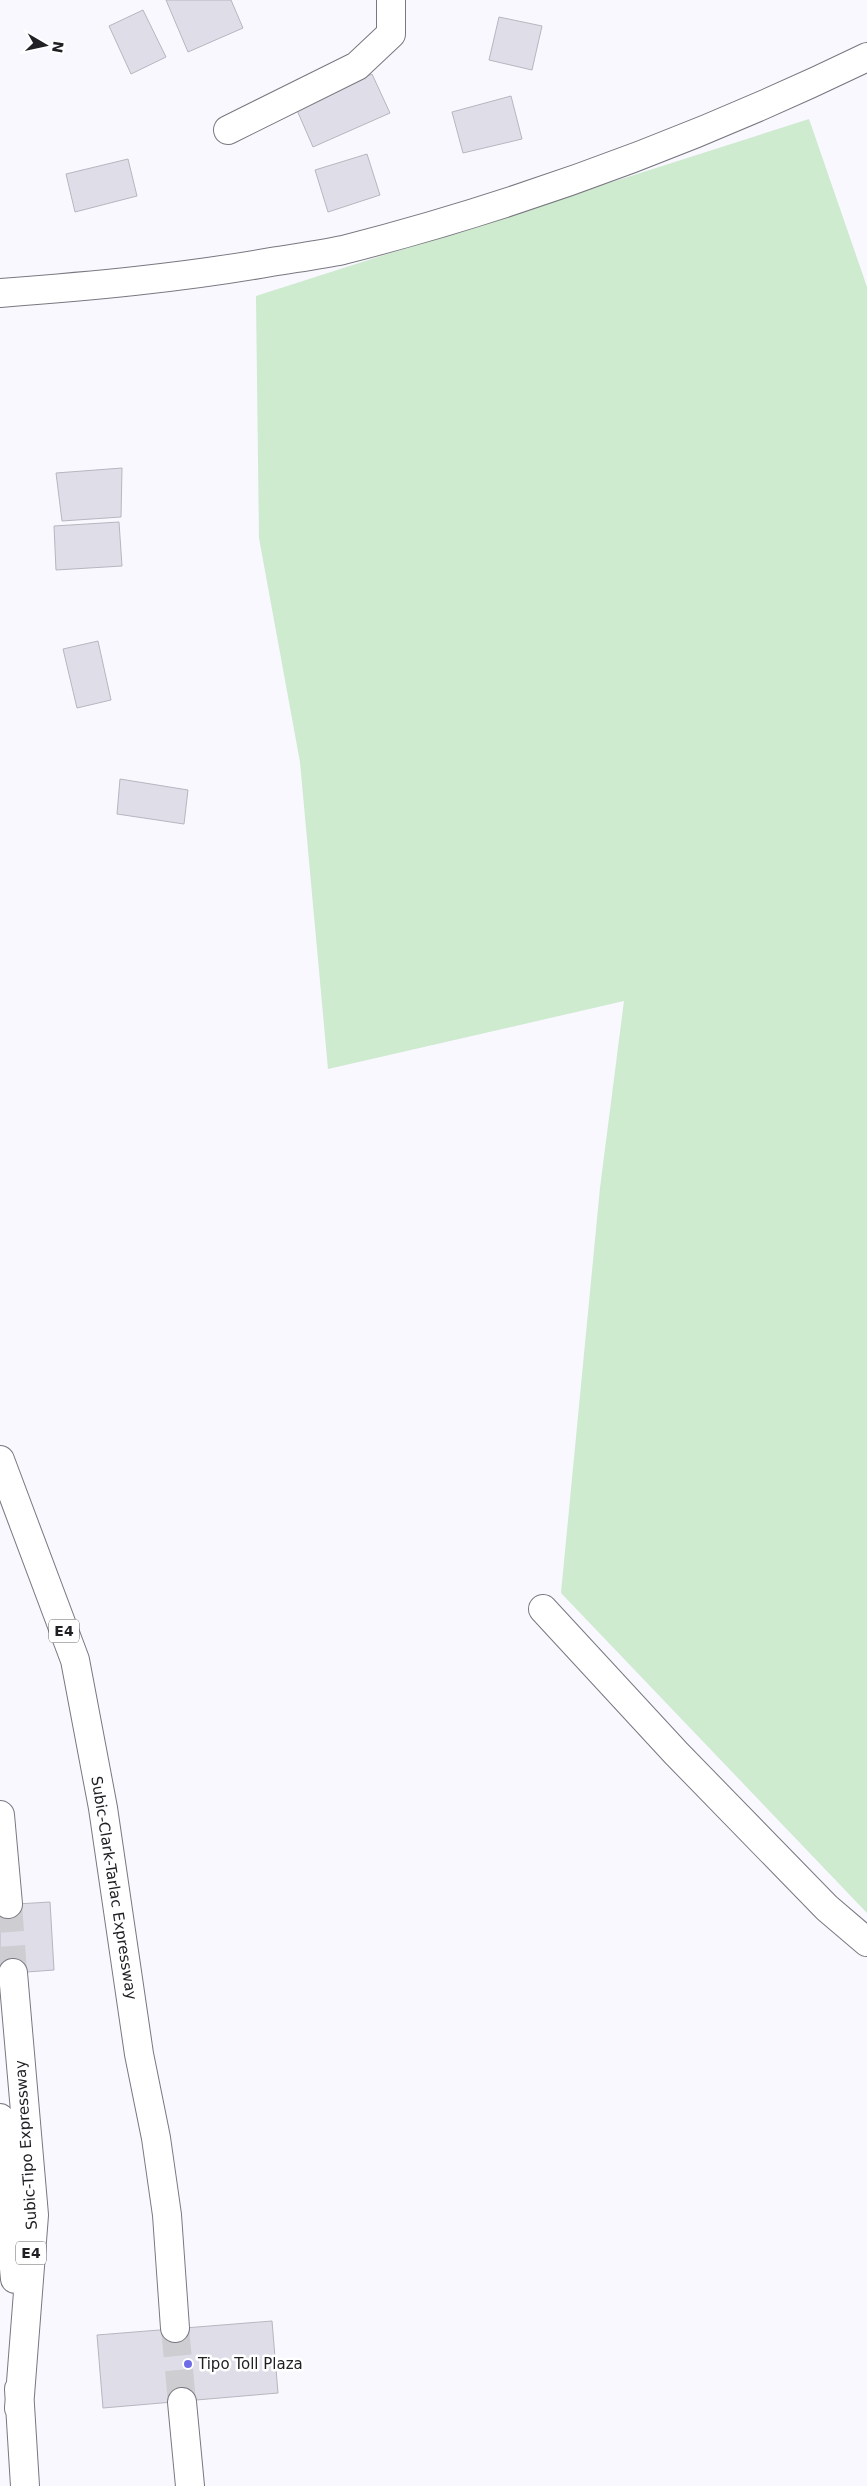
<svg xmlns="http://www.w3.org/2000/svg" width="867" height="2486" font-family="'DejaVu Sans',sans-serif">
<rect width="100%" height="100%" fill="#f8f8fe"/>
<path fill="#ceeacf" d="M809 119 867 287V1913L561 1593 600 1188 624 1001 328 1069 300 762 259 538 256 296Z"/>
<path fill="#dfdee8" stroke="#b7b6c0" d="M166 0H231L243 28 188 52Z
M143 10 166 57 131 74 109 26Z
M499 17 542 26 532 70 489 60Z
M372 74 390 113 313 147 296 108Z
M511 96 522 139 463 153 452 112Z
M367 154 380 195 328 212 315 170Z
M128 159 137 196 75 212 66 174Z
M122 468 121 517 62 521 56 473Z
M119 522 122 566 56 570 54 526Z
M98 641 111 700 77 708 63 649Z
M120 779 188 790 184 824 117 814Z
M50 1902 54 1970 0 1974V1905Z
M272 2321 278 2393 103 2408 97 2335Z"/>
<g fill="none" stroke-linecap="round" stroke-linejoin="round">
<path stroke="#cdcdd2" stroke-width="28" stroke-dasharray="28 14" stroke-linecap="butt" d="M8 1904 13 1973
M175 2328 182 2402"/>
<defs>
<path id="minor" d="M228 130 357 66 391 34V0
M0 293C91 286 181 278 271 262 295 258 319 255 343 250 523 204 700 138 867 57
M543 1609 676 1753 827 1908 867 1942"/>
<path id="highway" d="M0 1460 75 1660 103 1808 139 2054 156 2138 167 2215 175 2328
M0 1815 8 1904
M13 1973 34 2215 19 2408
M0 2118 15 2279
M19 2389 25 2486
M182 2402 190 2486"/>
</defs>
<use href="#minor" stroke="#797881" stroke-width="30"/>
<use href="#highway" stroke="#797881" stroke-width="30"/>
<use href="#minor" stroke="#fff" stroke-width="28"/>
<use href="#highway" stroke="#fff" stroke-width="28"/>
</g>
<circle fill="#6f6be6" stroke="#fff" stroke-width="2" cx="188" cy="2364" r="5"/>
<g text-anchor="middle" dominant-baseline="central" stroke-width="5" stroke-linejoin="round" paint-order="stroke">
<g fill="#fff" stroke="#646366" stroke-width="1">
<rect x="49" y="1619.5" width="30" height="23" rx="4"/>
<rect x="16" y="2241.5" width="30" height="23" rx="4"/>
</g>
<g font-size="14" font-weight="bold" fill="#212024">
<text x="64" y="1631">E4</text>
<text x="31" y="2253">E4</text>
</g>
<g font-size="15" fill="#212024" stroke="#fff">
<text transform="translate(114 1888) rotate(81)">Subic-Clark-Tarlac Expressway</text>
<text transform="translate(26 2145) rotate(-94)">Subic-Tipo Expressway</text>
</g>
<g font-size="15" fill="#212024" stroke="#fff" text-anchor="start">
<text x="198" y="2364">Tipo Toll Plaza</text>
</g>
</g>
<g transform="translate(45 45) rotate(99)" stroke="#ffffff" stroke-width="4" paint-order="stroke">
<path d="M0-4L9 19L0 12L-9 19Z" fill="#212024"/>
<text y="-8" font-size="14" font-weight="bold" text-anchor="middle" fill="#212024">N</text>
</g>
</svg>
